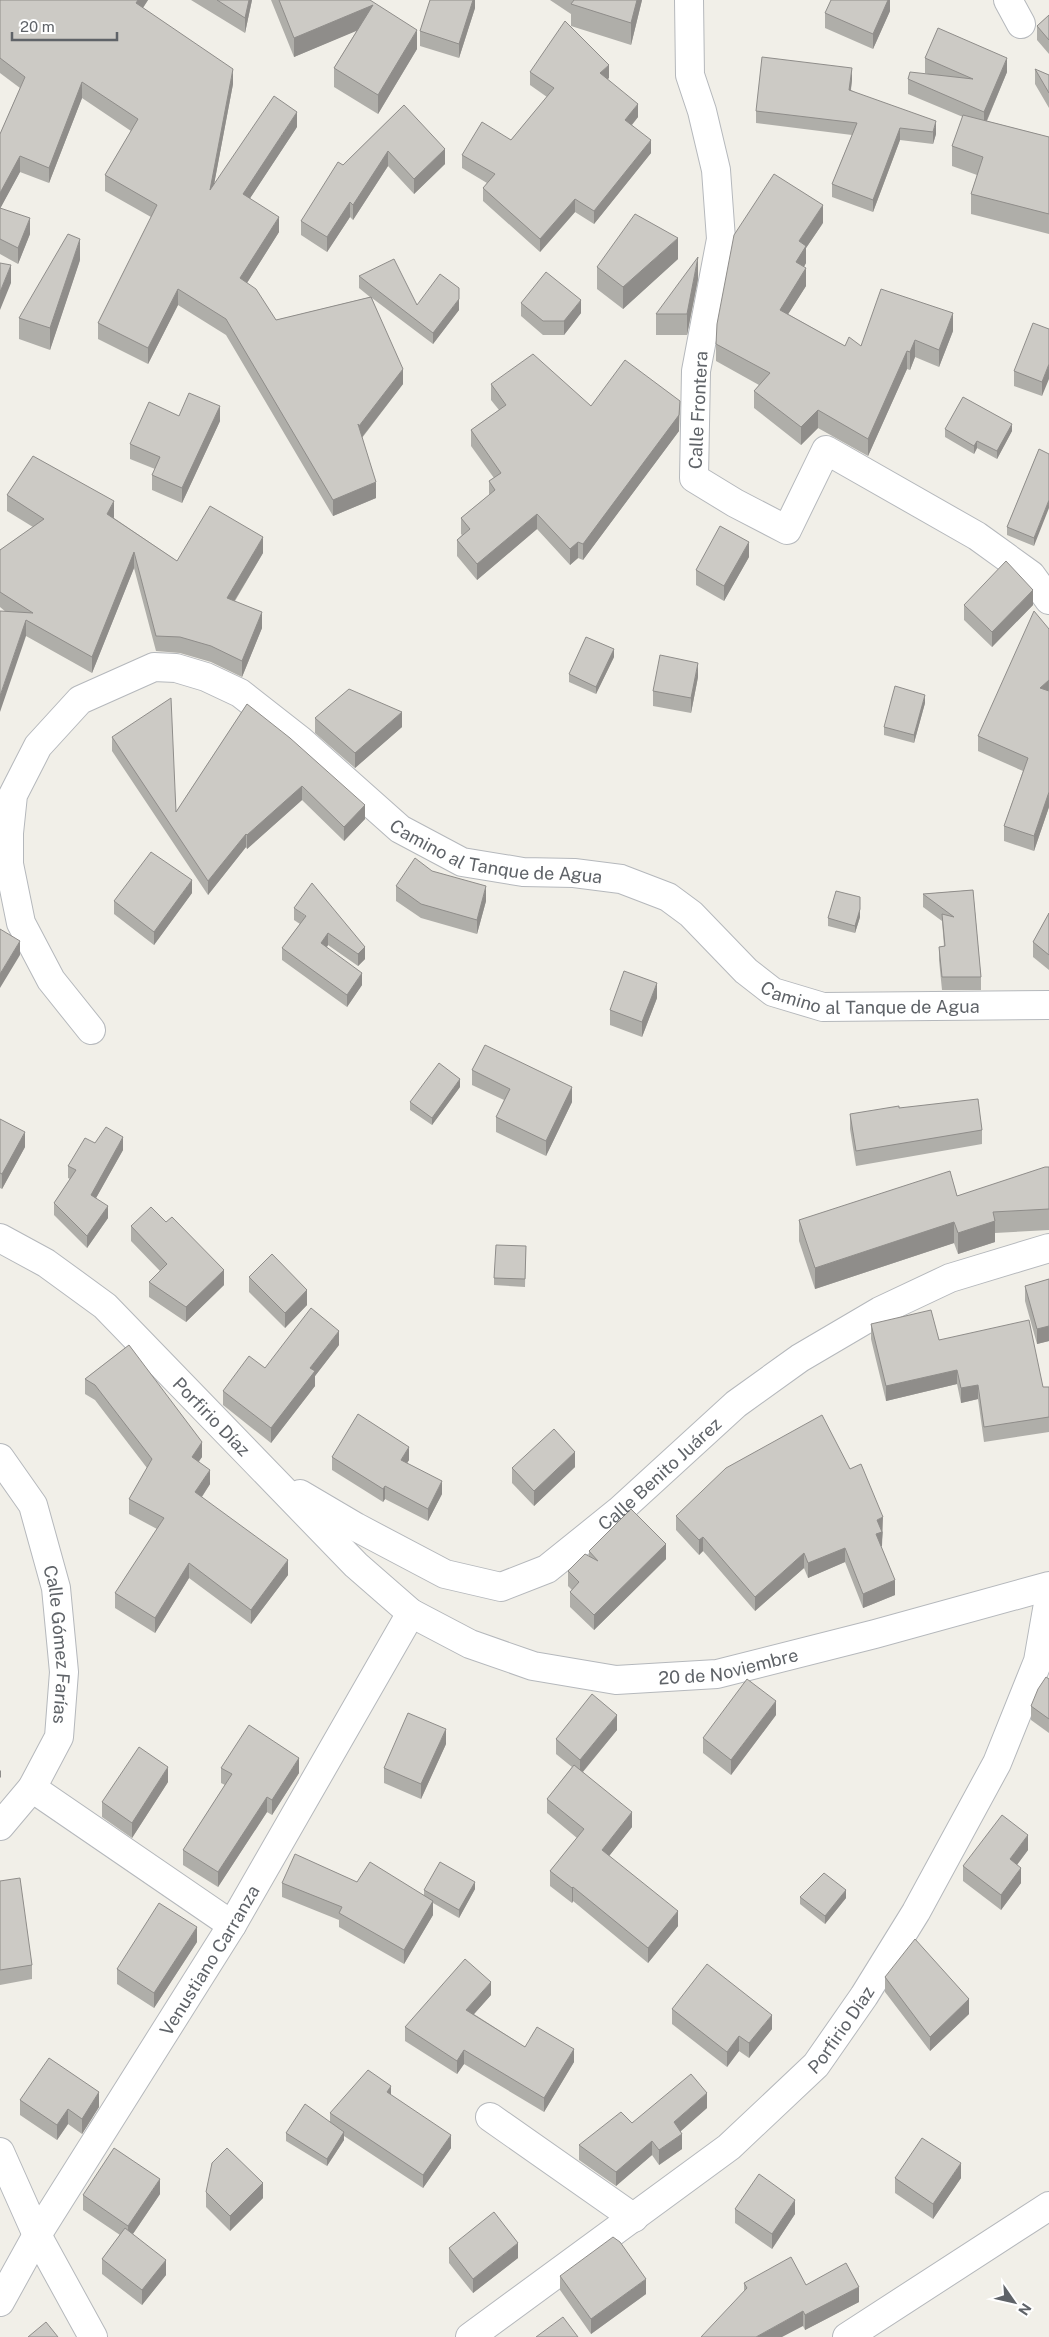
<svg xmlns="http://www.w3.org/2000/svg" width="1049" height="2337" font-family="'Public Sans',sans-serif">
<rect width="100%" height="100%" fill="#f1efe8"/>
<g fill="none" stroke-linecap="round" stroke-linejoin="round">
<defs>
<g id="minor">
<path d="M689 0 690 75 702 111 716 170 721 239 696 371 694 478 735 503 787 530 826 450 977 536 1031 575 1049 600"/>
<path d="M1008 0 1021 24"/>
<path id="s1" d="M91 1030 51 980 21 923 9 864V833L13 795 38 746 80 700 154 667 176 668 206 677 240 693 300 740 400 829 462 862 523 872 574 873 621 879 668 897 691 914 746 971 773 992 823 1007 1049 1005"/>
<path id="s2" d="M0 1238 46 1263 105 1306 356 1565 411 1613 470 1644 533 1666 616 1680 717 1674 875 1634 1049 1586"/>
<path id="s3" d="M0 1458 33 1505 56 1588 64 1672 59 1737 32 1788 0 1826"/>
<path id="s4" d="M300 1494 356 1527 445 1574 501 1587 547 1569 619 1511 736 1404 800 1358 880 1311 950 1278 1049 1248"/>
<path d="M32 1788 232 1925"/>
<path d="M490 2117 634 2218"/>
<path d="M0 2152 37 2235 93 2337"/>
<path id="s5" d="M0 2302 37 2235 232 1925 411 1613"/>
<path id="s6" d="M470 2337 729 2147 816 2065 864 1996 916 1912 997 1763 1038 1661 1049 1598"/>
<path d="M847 2337 1049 2206"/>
</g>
</defs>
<use href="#minor" stroke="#b5b8bc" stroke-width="30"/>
<use href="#minor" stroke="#fff" stroke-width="28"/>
</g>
<path fill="#afaea9" d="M0 0H148L143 8 233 84 214 184 297 127 250 198 279 232 247 283 276 320 370 297 359 288V276L417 305 459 310 433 344 372 298 403 384 362 438 376 498 333 516 226 335 178 305 148 364 98 339V323L151 217 105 191V175L131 131 82 98 49 183 20 172 0 208 30 234 18 264 0 254V134L20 88 0 73Z
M191 0H252L245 33Z
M271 0H370L417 49 378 114 334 87V68L357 30 294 57Z
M475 0V8L459 58 420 46V31Z
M550 0H642L631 45 571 26V14Z
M890 0V11L873 49 825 28V13Z
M1049 15V54L1037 40V26Z
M925 58 1007 72 987 121 1049 137V234L971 214V194L977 175 952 166V146L963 117 908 94V79L928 74 925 73Z
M1035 69 1049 75V108L1035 84Z
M530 72 609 78 607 79 638 117 632 125 651 153 594 224 575 212 540 252 483 201V188L487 183 462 168V155L511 140 547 97 530 85Z
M852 80 851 90 936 134 933 144 900 140 873 212 832 197V184L852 135 756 123V111Z
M404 105 445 164 414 194 388 166 353 220 350 217 327 252 301 235V221L343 165Z
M823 223 806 248V263L804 267 806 286 788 314 845 346H861L953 331 939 367 915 357 910 370 907 369 868 456 818 428 801 445 754 408V391L759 385 716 361V344Z
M678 259 623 309 597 289V267Z
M80 260 50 350 19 339V318Z
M698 279 687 335H656V314Z
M521 303 581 313 564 335H543L521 316Z
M1049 329 1042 396 1014 386V371Z
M491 384 591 406 679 431 583 560 578 558 570 565 537 529 477 580 457 556V540L462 535 461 534V518L489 495V481L494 478 471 446V430L499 410 491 400Z
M179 416 220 421 182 503 152 490V475L155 469 130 459V444Z
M945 429 1012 431 997 459 977 448 974 454 945 437Z
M1039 449 1034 546 1007 535V527Z
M7 495 114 517V518L177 561 263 553 235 601 262 628 242 677 211 662 180 653 156 651 134 568 92 673 26 636 6 612 0 607V550L33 527 7 511Z
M749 557 724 601 696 585V570Z
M964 605H1033L992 647 964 620Z
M1049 629V807L1034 851 1004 841V826L1023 771 978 751V736Z
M614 657 596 694 569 682V674Z
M698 677 691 713 653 706V691Z
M925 703 914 743 884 735V727Z
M247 704 365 819 344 841 302 800 247 849 246 847 208 895 112 751V737L176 812Z
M315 718 402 727 355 768 315 733Z
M396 886 486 901 477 934 421 918 396 901Z
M973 890 981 977V990H942L939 960V947L944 946 942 921 923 907V894Z
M192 893 154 945 114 914V901Z
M294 908 365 959 358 966 328 945 327 947 362 985 347 1007 282 960V948L300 924 294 920Z
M1049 913V970L1033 957V942Z
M860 917 855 933 828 926V918Z
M657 998 642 1037 610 1025V1010Z
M472 1070 572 1102 546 1156 496 1132V1117L504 1100 472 1085Z
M460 1087 432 1125 410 1110V1102Z
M899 1108 982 1130V1144L856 1166 850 1129V1114Z
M0 1119 25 1147 2 1189 0 1188Z
M95 1143 123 1150 96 1198 108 1218 87 1248 54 1215V1203L70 1179 68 1178V1166Z
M1049 1167V1230L995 1233V1242L958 1254 954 1243 815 1289 799 1241V1220L957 1196Z
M131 1226 224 1285 186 1322 149 1297V1282L160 1271 131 1241Z
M526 1246 525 1287 494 1285V1278Z
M249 1277 307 1305 285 1328 249 1292Z
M1049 1279V1341L1037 1344 1025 1301V1286Z
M871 1324 939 1340 1043 1387H1049V1432L984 1442 978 1399 961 1403 957 1384 886 1401 871 1339Z
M129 1345 202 1457 199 1461 210 1484 202 1497 288 1575 251 1624 189 1578 155 1633 115 1608V1593L157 1529 129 1514V1499L147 1468 95 1400 85 1394V1379Z
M339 1345 315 1376V1386L271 1443 223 1405V1391L265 1368Z
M332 1457 409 1460 407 1463 442 1494 428 1521 385 1499 383 1502 332 1470Z
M575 1467 534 1506 512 1483V1468Z
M676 1516 883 1532 881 1547 895 1595 863 1608 845 1562 808 1578 804 1568 755 1611 703 1551 699 1555 676 1530Z
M589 1551 666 1559 594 1630 570 1607V1592L572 1590 568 1586V1571L589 1556Z
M1049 1679V1733L1031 1720V1706Z
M776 1715 731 1775 703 1753V1738Z
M617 1730 583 1772 632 1827 609 1856 678 1926 648 1963 573 1901 572 1903 550 1886V1871L577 1838 547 1813V1799L572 1767 556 1754V1739Z
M446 1744 421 1799 384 1783V1768Z
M221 1768 299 1773 272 1815 267 1812 218 1887 183 1865V1850L225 1785 221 1783Z
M168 1782 132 1838 102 1817V1802Z
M1028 1850 1017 1865 1021 1883 1001 1910 963 1881V1866Z
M0 1881 32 1965V1979L0 1985Z
M357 1882 424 1895V1890L475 1889 459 1918 433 1903V1915L404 1964 339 1927V1920L282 1897V1883Z
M800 1897 846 1898 825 1924 800 1904Z
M197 1942 154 2008 117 1984V1969Z
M885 1977 969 2014 930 2051 885 1992Z
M491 1995 474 2014 525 2047 574 2062 544 2112 464 2064 457 2074 405 2041V2027Z
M672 2009 772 2029 749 2058 739 2051 727 2067 672 2024Z
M391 2095 451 2148 423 2188 344 2136V2140L327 2166 286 2141V2133L330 2122V2113Z
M20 2100 99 2107 82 2134 68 2124 57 2140 20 2115Z
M707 2108 681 2131 682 2149 659 2165 652 2155 616 2186 579 2160V2145L632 2123Z
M895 2178H961L933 2219 895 2193Z
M206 2192 263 2198 230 2231 206 2207Z
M160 2194 133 2234 166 2275 142 2305 102 2274V2259L120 2235 83 2210V2195Z
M735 2209 795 2214 772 2249 735 2223Z
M449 2248 518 2258 473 2293 449 2263Z
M560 2276 646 2294 591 2334 560 2290Z
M744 2283 806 2285 859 2302 805 2330 803 2326 744 2291Z"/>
<path fill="#8f8d8a" d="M138 0H148L136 18V3Z
M249 0H252L245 33V18Z
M473 0H475V8L459 58V44Z
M637 0H642L631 45V23Z
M888 0H890V11L873 49V34Z
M373 5V24L294 57V38Z
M417 30V49L378 114V95Z
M1007 58V72L984 127V112Z
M609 65V78L600 86V73Z
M852 68V80L849 102V90Z
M233 69V84L210 206V190Z
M82 82V98L49 183V168Z
M638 104V117L625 133V120Z
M297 112V127L243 209V194Z
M936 121V134L933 144V132Z
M900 128V140L873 212V200Z
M651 140V153L594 224V211Z
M445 149V164L414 194V179Z
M388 151V166L353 220V205Z
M20 156V172L0 209V193Z
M575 199V212L540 252V239Z
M350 202V217L327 252V237Z
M823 205V223L806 248V263L796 280V262L799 241Z
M279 217V232L240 294V278Z
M30 218V234L18 264V248Z
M678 238V259L623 309V287Z
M80 239V260L50 350V328Z
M698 257V279L687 335V314Z
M11 265V283L0 310V292Z
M806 268V286L780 327V310Z
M178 289V305L148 364V348Z
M459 299V310L433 344V333Z
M581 300V313L564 335V321Z
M953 313V331L939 367V350Z
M915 340V357L910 370V352Z
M907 351V369L868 456V439Z
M1049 364V379L1042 396V382Z
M403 369V384L359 441V426Z
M680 401 679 431 583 560V544Z
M220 406V421L182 503V488Z
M818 410V428L801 445V427Z
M1012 424V431L997 459V451Z
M977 441V448L974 454V446Z
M376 482V498L333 516V500Z
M1049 500V508L1034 546V538Z
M114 501V517L107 530V514Z
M537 514V529L477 580V564Z
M263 537V553L227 613V598Z
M578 542V558L570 565V549Z
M749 542V557L724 601V586Z
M134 552V568L92 673V657Z
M1033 590V605L992 647V632Z
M262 612V628L242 677V661Z
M26 620V636L0 712V696Z
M614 649V657L596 694V687Z
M698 663V677L691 713V698Z
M1049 680V695L1040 688Z
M925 695V703L914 743V735Z
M402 712V727L355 768V753Z
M302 786V800L247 849V835Z
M1049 792V807L1034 851V836Z
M365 805V819L344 841V827Z
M246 834V847L208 895V881Z
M192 880V893L154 945V932Z
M486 886V901L477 934V920Z
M860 909V917L855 933V926Z
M328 933V945L321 955V943Z
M20 941V955L0 988V974Z
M365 947V959L358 966V954Z
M362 973V985L347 1007V995Z
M657 983V998L642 1037V1022Z
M460 1079V1087L432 1125V1118Z
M572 1087V1102L546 1156V1141Z
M25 1132V1147L2 1189V1174Z
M123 1137V1150L91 1207V1195Z
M108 1206V1218L87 1248V1236Z
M995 1221V1242L958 1254V1233Z
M954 1222V1243L815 1289V1268Z
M224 1270V1285L186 1322V1307Z
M307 1290V1305L285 1328V1313Z
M1049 1326V1341L1037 1344V1329Z
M339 1331V1345L315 1376V1386L271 1443V1428L310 1368Z
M957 1370V1384L886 1401V1386Z
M978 1385V1399L961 1403V1388Z
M202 1442V1457L192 1471V1457Z
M409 1447V1460L401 1473V1460Z
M575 1452V1467L534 1506V1491Z
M210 1470V1484L195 1507V1492Z
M442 1481V1494L428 1521V1509Z
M385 1486V1499L383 1502V1489Z
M883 1517 882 1546 876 1549 877 1520Z
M703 1537V1551L699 1555V1540Z
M666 1544V1559L594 1630V1615Z
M845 1548V1562L808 1578V1563Z
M804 1553V1568L755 1611V1597Z
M288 1560V1575L251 1624V1610Z
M189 1563V1578L155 1633V1618Z
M895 1580V1595L863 1608V1594Z
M776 1701V1715L731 1775V1760Z
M617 1715V1730L580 1775V1760Z
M446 1729V1744L421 1799V1784Z
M299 1758V1773L272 1815V1800Z
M168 1767V1782L132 1838V1823Z
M1 1770V1777L0 1778V1771Z
M267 1797V1812L218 1887V1872Z
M632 1812V1827L602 1865V1850Z
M1028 1835V1850L1010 1874V1859Z
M1021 1868V1883L1001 1910V1895Z
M475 1882V1889L459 1918V1910Z
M573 1887V1901L572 1903V1888Z
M846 1890V1898L825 1924V1916Z
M433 1901V1915L404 1964V1950Z
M678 1911V1926L648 1963V1948Z
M197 1927V1942L154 2008V1993Z
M491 1982V1995L466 2023V2010Z
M969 1999V2014L930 2051V2037Z
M772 2015V2029L749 2058V2043Z
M739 2036V2051L727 2067V2052Z
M574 2049V2062L544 2112V2098Z
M464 2050V2064L457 2074V2061Z
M391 2086V2099L387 2092Z
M99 2092V2107L82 2134V2119Z
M707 2093V2108L674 2137V2122Z
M68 2109V2124L57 2140V2125Z
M344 2132V2140L327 2166V2159Z
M682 2134V2149L659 2165V2150Z
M451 2135V2148L423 2188V2175Z
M652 2141V2155L616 2186V2172Z
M961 2163V2178L933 2219V2204Z
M160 2179V2194L128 2241V2226Z
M263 2183V2198L230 2231V2216Z
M795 2200V2214L772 2249V2234Z
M518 2243V2258L473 2293V2279Z
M166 2260V2275L142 2305V2290Z
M646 2279V2294L591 2334V2319Z
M859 2287V2302L805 2330V2315Z
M803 2311V2326L782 2337H756Z"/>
<path fill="#cccac5" stroke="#8f8d8a" d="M0 0H138L136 3 233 69 210 190 274 96 297 112 243 194 279 217 240 278 256 289 276 320 371 297 403 369 359 426 358 424 376 482 333 500 226 319 178 289 148 348 98 323 157 205 105 175 138 119 82 82 49 168 20 156 0 193V134L25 77 0 58Z
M217 0H249L245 18Z
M279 0H370L417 30 378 95 334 68 373 5 294 38Z
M430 0H473L459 44 420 31Z
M574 0H637L631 23 571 4Z
M831 0H888L873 34 825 13Z
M1049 15V40L1037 26Z
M565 21 609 65 600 73 638 104 625 120 651 140 594 211 575 199 540 239 483 188 495 174 462 155 482 122 511 140 554 88 530 72Z
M938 28 1007 58 984 112 908 79 910 72 973 79 925 58Z
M762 57 852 68 849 90 936 121 933 132 900 128 873 200 832 184 857 123 756 111Z
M1035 69 1049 75V93Z
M404 105 445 149 414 179 388 151 353 205 350 202 327 237 301 221 338 162 343 165Z
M963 115 1049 137V214L971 194 983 157 952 146Z
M774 174 823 205 799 241 806 246 796 262 806 268 780 310 845 346 849 337 861 346 881 289 953 313 939 350 915 340 910 352 907 351 868 439 818 410 801 427 754 391 770 373 716 344 717 324 734 235Z
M0 208 30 218 18 248 0 239Z
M635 214 678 238 623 287 597 267Z
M68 234 80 239 50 328 19 318Z
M698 257 687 314H656Z
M394 259 417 305 440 274 459 288V299L433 333 359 276Z
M0 263 11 265 0 292Z
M546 272 581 300 564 321H543L521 303Z
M1033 323 1049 329V364L1042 382 1014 371Z
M533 354 591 406 625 360 680 401 679 415 583 544 578 542 570 549 537 514 477 564 457 540 470 529 461 518 495 490 489 481 501 473 471 430 506 405 491 384Z
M189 393 220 406 182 488 152 475 160 457 130 444 149 402 179 416Z
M963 397 1012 424 997 451 977 441 974 446 945 429Z
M1039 449 1049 454V500L1034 538 1007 527Z
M33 456 114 501 107 514 177 561 210 506 263 537 227 598 262 612 242 661 211 646 180 637 156 636 134 552 92 657 26 620 0 696V611L33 613 0 592V550L44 519 7 495Z
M720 526 749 542 724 586 696 570Z
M1006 561 1033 590 992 632 964 605Z
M1034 611 1049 629V680L1040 688 1049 691V792L1034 836 1004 826 1028 758 978 736Z
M586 637 614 649 596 687 569 674Z
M660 655 698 663 691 698 653 691Z
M895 686 925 695 914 735 884 727Z
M349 689 402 712 355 753 315 718Z
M171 698 176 812 247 704 290 738 365 805 344 827 302 786 247 835 246 834 208 881 112 737Z
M151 852 192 880 154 932 114 901Z
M415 858 432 871 486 886 477 920 421 904 396 886Z
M312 883 365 947 358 954 328 933 321 943 362 973 347 995 282 948 306 916 294 908Z
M973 890 981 977H942L939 947 945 946 942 914 954 917 923 894Z
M836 891 860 897V909L855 926 828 918Z
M1049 913V955L1033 942Z
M0 929 20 941 0 974Z
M624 971 657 983 642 1022 610 1010Z
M485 1045 572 1087 546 1141 496 1117 510 1089 472 1070Z
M439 1063 460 1079 432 1118 410 1102Z
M978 1099 982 1130 856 1151 850 1114 899 1106V1108Z
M0 1119 25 1132 2 1174 0 1173Z
M106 1127 123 1137 91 1195 108 1206 87 1236 54 1203 76 1170 68 1166 85 1138 95 1143Z
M1045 1167H1049V1209L993 1212 995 1221 958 1233 954 1222 815 1268 799 1220 950 1171 957 1196Z
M151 1207 166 1222 172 1217 224 1270 186 1307 149 1282 167 1264 131 1226Z
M496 1245 526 1246 525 1279 494 1278Z
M272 1254 307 1290 285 1313 249 1277Z
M1049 1279V1326L1037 1329 1025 1286Z
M311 1308 339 1331 310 1368 315 1371 271 1428 223 1391 249 1356 265 1368Z
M931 1310 939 1340 1029 1320 1043 1387H1049V1417L984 1427 978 1385 961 1388 957 1370 886 1386 871 1324Z
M129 1345 202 1442 192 1457 210 1470 195 1492 288 1560 251 1610 189 1563 155 1618 115 1593 164 1518 129 1499 152 1459 95 1385 85 1379Z
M358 1414 409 1447 401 1460 442 1481 428 1509 385 1486 383 1489 332 1457Z
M822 1415 850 1469 861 1464 883 1517 877 1520 882 1532 876 1534 895 1580 863 1594 845 1548 808 1563 804 1553 755 1597 703 1537 699 1540 676 1516 726 1468Z
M554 1429 575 1452 534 1491 512 1468Z
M631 1509 666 1544 594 1615 570 1592 579 1582 568 1571 585 1554 598 1561 589 1551Z
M1046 1677 1049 1679V1719L1031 1706 1038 1689Z
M747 1679 776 1701 731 1760 703 1738Z
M592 1694 617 1715 580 1760 556 1739Z
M408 1713 446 1729 421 1784 384 1768Z
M249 1725 299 1758 272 1800 267 1797 218 1872 183 1850 232 1774 221 1768Z
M139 1747 168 1767 132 1823 102 1802Z
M574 1765 632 1812 602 1850 678 1911 648 1948 573 1887 572 1888 550 1871 584 1829 547 1799Z
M1002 1815 1028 1835 1010 1859 1021 1868 1001 1895 963 1866Z
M295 1854 357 1882 370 1862 433 1901 404 1950 339 1913 342 1907 282 1883Z
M440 1862 475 1882 459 1910 424 1890Z
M824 1873 846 1890 825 1916 800 1897Z
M20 1878 32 1965 0 1970V1881Z
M159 1903 197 1927 154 1993 117 1969Z
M915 1939 969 1999 930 2037 885 1977Z
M465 1959 491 1982 466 2010 525 2047 537 2027 574 2049 544 2098 464 2050 457 2061 405 2027Z
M707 1964 772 2015 749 2043 739 2036 727 2052 672 2009Z
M49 2058 99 2092 82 2119 68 2109 57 2125 20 2100Z
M368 2070 391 2086 387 2092 451 2135 423 2175 330 2113Z
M691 2074 707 2093 674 2122 682 2134 659 2150 652 2141 616 2172 579 2145 621 2112 632 2123Z
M305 2104 344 2132 327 2159 286 2133Z
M922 2138 961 2163 933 2204 895 2178Z
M114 2148 160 2179 128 2226 83 2195Z
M227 2148 263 2183 230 2216 206 2192 212 2163Z
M759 2174 795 2200 772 2234 735 2209Z
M494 2212 518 2243 473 2279 449 2248Z
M125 2228 166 2260 142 2290 102 2259Z
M613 2237 620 2242 646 2279 591 2319 560 2276Z
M791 2257 806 2285 846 2263 859 2287 805 2315 803 2311 756 2337H701L747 2288 744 2283Z
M563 2317 578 2337H536Z
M46 2322 58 2337H28Z"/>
<g text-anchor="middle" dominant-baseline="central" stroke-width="4" stroke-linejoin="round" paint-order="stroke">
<g font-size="18" fill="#5f6368" stroke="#fff">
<text transform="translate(698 410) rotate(-87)">Calle Frontera</text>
<text stroke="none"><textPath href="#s1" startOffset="858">Camino al Tanque de Agua</textPath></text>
<text stroke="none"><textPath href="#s1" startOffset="1278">Camino al Tanque de Agua</textPath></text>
<text stroke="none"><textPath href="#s2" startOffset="279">Porfirio Díaz</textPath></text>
<text stroke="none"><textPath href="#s4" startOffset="420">Calle Benito Juárez</textPath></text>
<text stroke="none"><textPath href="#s3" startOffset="200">Calle Gómez Farías</textPath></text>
<text stroke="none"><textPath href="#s2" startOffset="890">20 de Noviembre</textPath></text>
<text stroke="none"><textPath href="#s5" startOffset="401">Venustiano Carranza</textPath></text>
<text stroke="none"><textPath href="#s6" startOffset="484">Porfirio Díaz</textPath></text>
</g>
</g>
<g transform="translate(1014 2302) rotate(124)" stroke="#ffffff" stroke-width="4" paint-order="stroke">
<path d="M0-4L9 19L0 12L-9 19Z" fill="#5f6368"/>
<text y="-8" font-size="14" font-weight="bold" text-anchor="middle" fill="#5f6368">N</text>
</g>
<path d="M12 32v8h105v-8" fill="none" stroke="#5f6368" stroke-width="2.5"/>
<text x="20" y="32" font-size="15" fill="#5f6368" stroke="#ffffff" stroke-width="4" paint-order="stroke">20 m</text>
</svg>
